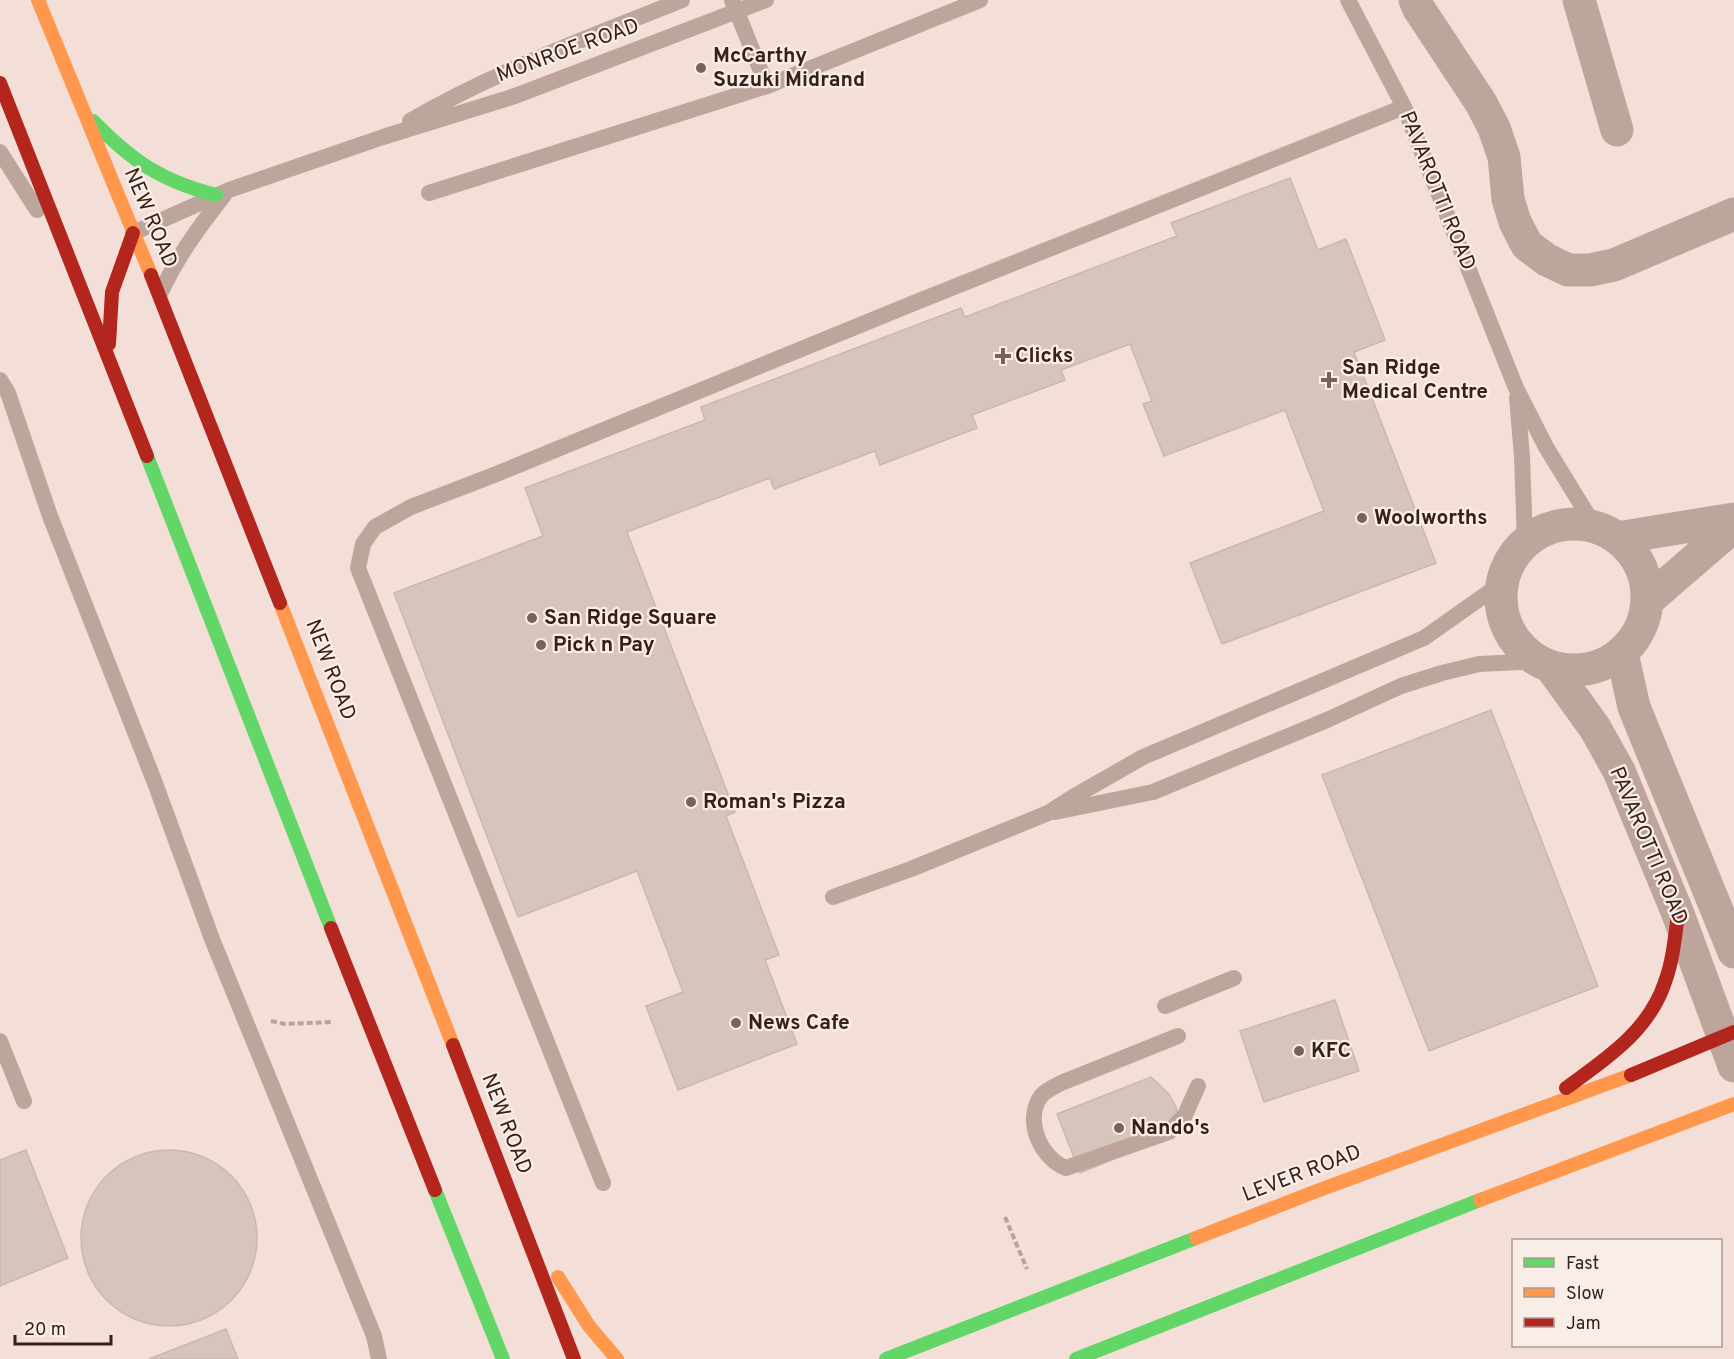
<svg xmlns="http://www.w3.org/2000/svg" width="1734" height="1359" font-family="Overpass,sans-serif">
<rect width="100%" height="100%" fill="#f3dfd7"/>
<path fill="#d6c5ba" stroke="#cab8ae" stroke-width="1.5" d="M1290 178 1318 250 1346 239 1385 340 1354 352 1436 563 1222 644 1190 563 1324 511 1285 410 1164 456 1143 404 1152 401 1130 344 1061 370 1065 380 972 415 977 428 880 465 875 451 774 489 770 478 627 532 735 812 726 816 779 955 765 960 797 1044 678 1090 646 1006 683 992 637 871 518 917 394 593 543 536 525 488 705 420 701 407 961 308 965 317 1177 236 1171 223Z
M1491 710 1598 986 1429 1051 1322 775Z
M1335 1000 1359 1071 1264 1102 1240 1031Z
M1151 1077 1169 1094 1176 1107 1179 1120 1172 1135 1080 1173 1057 1114Z
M81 1238a88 88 0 1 1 176 0a88 88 0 1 1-176 0Z
M26 1150 68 1258 0 1286V1160Z
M226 1329 238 1359H149Z"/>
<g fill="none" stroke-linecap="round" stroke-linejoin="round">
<path stroke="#b7a39c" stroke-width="4" stroke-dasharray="6 3" stroke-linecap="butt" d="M271 1021 285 1024 332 1022
M1005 1217 1027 1269"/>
<path stroke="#bda59c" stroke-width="16" d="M732 0 767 86 980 0
M1348 0 1404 107 1516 388 1546 447 1595 527
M410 121C496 71 590 37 682 0
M0 152 37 210
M429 193 767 86
M133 233 229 190 383 137 515 96 766 0
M160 294C177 257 199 227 224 195
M0 380 8 393 50 516 155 783 212 939 374 1336 379 1359
M1517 398 1522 457 1525 542
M1055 812 1153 792 1327 720 1401 686 1442 673 1479 664 1539 661
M833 897 911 869 1048 813 1073 797 1143 757 1424 638 1502 583
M1165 1006 1234 978
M1178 1036 1061 1083C1054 1087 1046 1090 1041 1096 1024 1120 1040 1158 1066 1168L1169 1132 1185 1115 1198 1086
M0 1041 24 1101
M603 1183 358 568 363 544 375 527 411 507 494 475 909 305 1404 107"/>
<path stroke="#bda59c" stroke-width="33" d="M1415 0 1419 9 1481 103 1494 128 1504 157 1508 199 1515 222 1527 245 1547 260 1568 270H1590L1614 265 1734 214
M1579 0 1617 130
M1501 597a73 73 0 1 1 146 0a73 73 0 1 1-146 0Z
M1617 538 1734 519
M1647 601 1734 526
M1622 653 1634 707 1734 952
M1551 667 1595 728 1619 771 1678 914 1734 1066"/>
<path stroke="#63d668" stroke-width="14" d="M93 121C132 161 161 181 216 195
M147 456 331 928
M435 1190 503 1359
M886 1359 1196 1238
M1076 1359 1480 1200"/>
<path stroke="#ff974d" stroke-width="14" d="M38 0 151 275
M280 603 453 1045
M1480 1200 1734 1104
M1196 1238 1314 1192 1631 1075
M558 1277 589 1326 617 1359"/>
<path stroke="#b3261e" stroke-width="14" d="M0 83 147 456
M151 275 280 603
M109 344 112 292 133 233
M331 928 435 1190
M453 1045 574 1359
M1631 1075 1734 1032
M1566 1088C1606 1059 1649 1031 1665 982 1673 960 1675 937 1678 914"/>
</g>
<g fill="#78635b" stroke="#f9ede8" stroke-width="2">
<circle cx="701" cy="68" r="6"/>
<path d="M1000 347h6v6h6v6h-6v6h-6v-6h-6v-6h6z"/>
<path d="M1326 371h6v6h6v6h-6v6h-6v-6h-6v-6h6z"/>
<circle cx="1362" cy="518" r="6"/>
<circle cx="532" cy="618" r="6"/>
<circle cx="541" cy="645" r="6"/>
<circle cx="691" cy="802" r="6"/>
<circle cx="736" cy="1023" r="6"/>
<circle cx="1299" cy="1051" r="6"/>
<circle cx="1119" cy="1128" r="6"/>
</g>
<g text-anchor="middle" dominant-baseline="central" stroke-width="4.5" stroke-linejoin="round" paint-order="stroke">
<g font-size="21" fill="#362018" stroke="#f9ede8">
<text transform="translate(568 51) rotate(-20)">MONROE ROAD</text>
<text transform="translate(1437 191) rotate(68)">PAVAROTTI ROAD</text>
<text transform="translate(150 218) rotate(67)">NEW ROAD</text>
<text transform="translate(330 670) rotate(69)">NEW ROAD</text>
<text transform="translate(1648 846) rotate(67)">PAVAROTTI ROAD</text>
<text transform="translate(506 1124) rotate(69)">NEW ROAD</text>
<text transform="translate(1302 1174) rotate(-21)">LEVER ROAD</text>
</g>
<g font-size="21" font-weight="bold" fill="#362018" stroke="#f9ede8" text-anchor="start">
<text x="713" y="56">McCarthy<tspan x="713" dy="24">Suzuki Midrand</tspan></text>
<text x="1015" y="356">Clicks</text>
<text x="1342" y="368">San Ridge<tspan x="1342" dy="24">Medical Centre</tspan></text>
<text x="1374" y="518">Woolworths</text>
<text x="544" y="618">San Ridge Square</text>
<text x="553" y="645">Pick n Pay</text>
<text x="703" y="802">Roman's Pizza</text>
<text x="748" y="1023">News Cafe</text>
<text x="1311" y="1051">KFC</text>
<text x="1131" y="1128">Nando's</text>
</g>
</g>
<rect x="1512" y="1239" width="210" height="108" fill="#f9ede8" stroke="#ab9b95" stroke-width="1.5"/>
<rect x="1524" y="1258" width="30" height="9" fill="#63d668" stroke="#ab9b95" stroke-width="1.5"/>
<text x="1566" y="1269" font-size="18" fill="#362018">Fast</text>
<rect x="1524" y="1288" width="30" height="9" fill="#ff974d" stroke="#ab9b95" stroke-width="1.5"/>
<text x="1566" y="1299" font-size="18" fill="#362018">Slow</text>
<rect x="1524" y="1318" width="30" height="9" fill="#b3261e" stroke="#ab9b95" stroke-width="1.5"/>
<text x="1566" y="1329" font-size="18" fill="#362018">Jam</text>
<path d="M15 1335v9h96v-9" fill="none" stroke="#362018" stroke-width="3"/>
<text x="24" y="1335" font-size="18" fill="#362018" stroke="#f9ede8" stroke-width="4.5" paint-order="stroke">20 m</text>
</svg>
